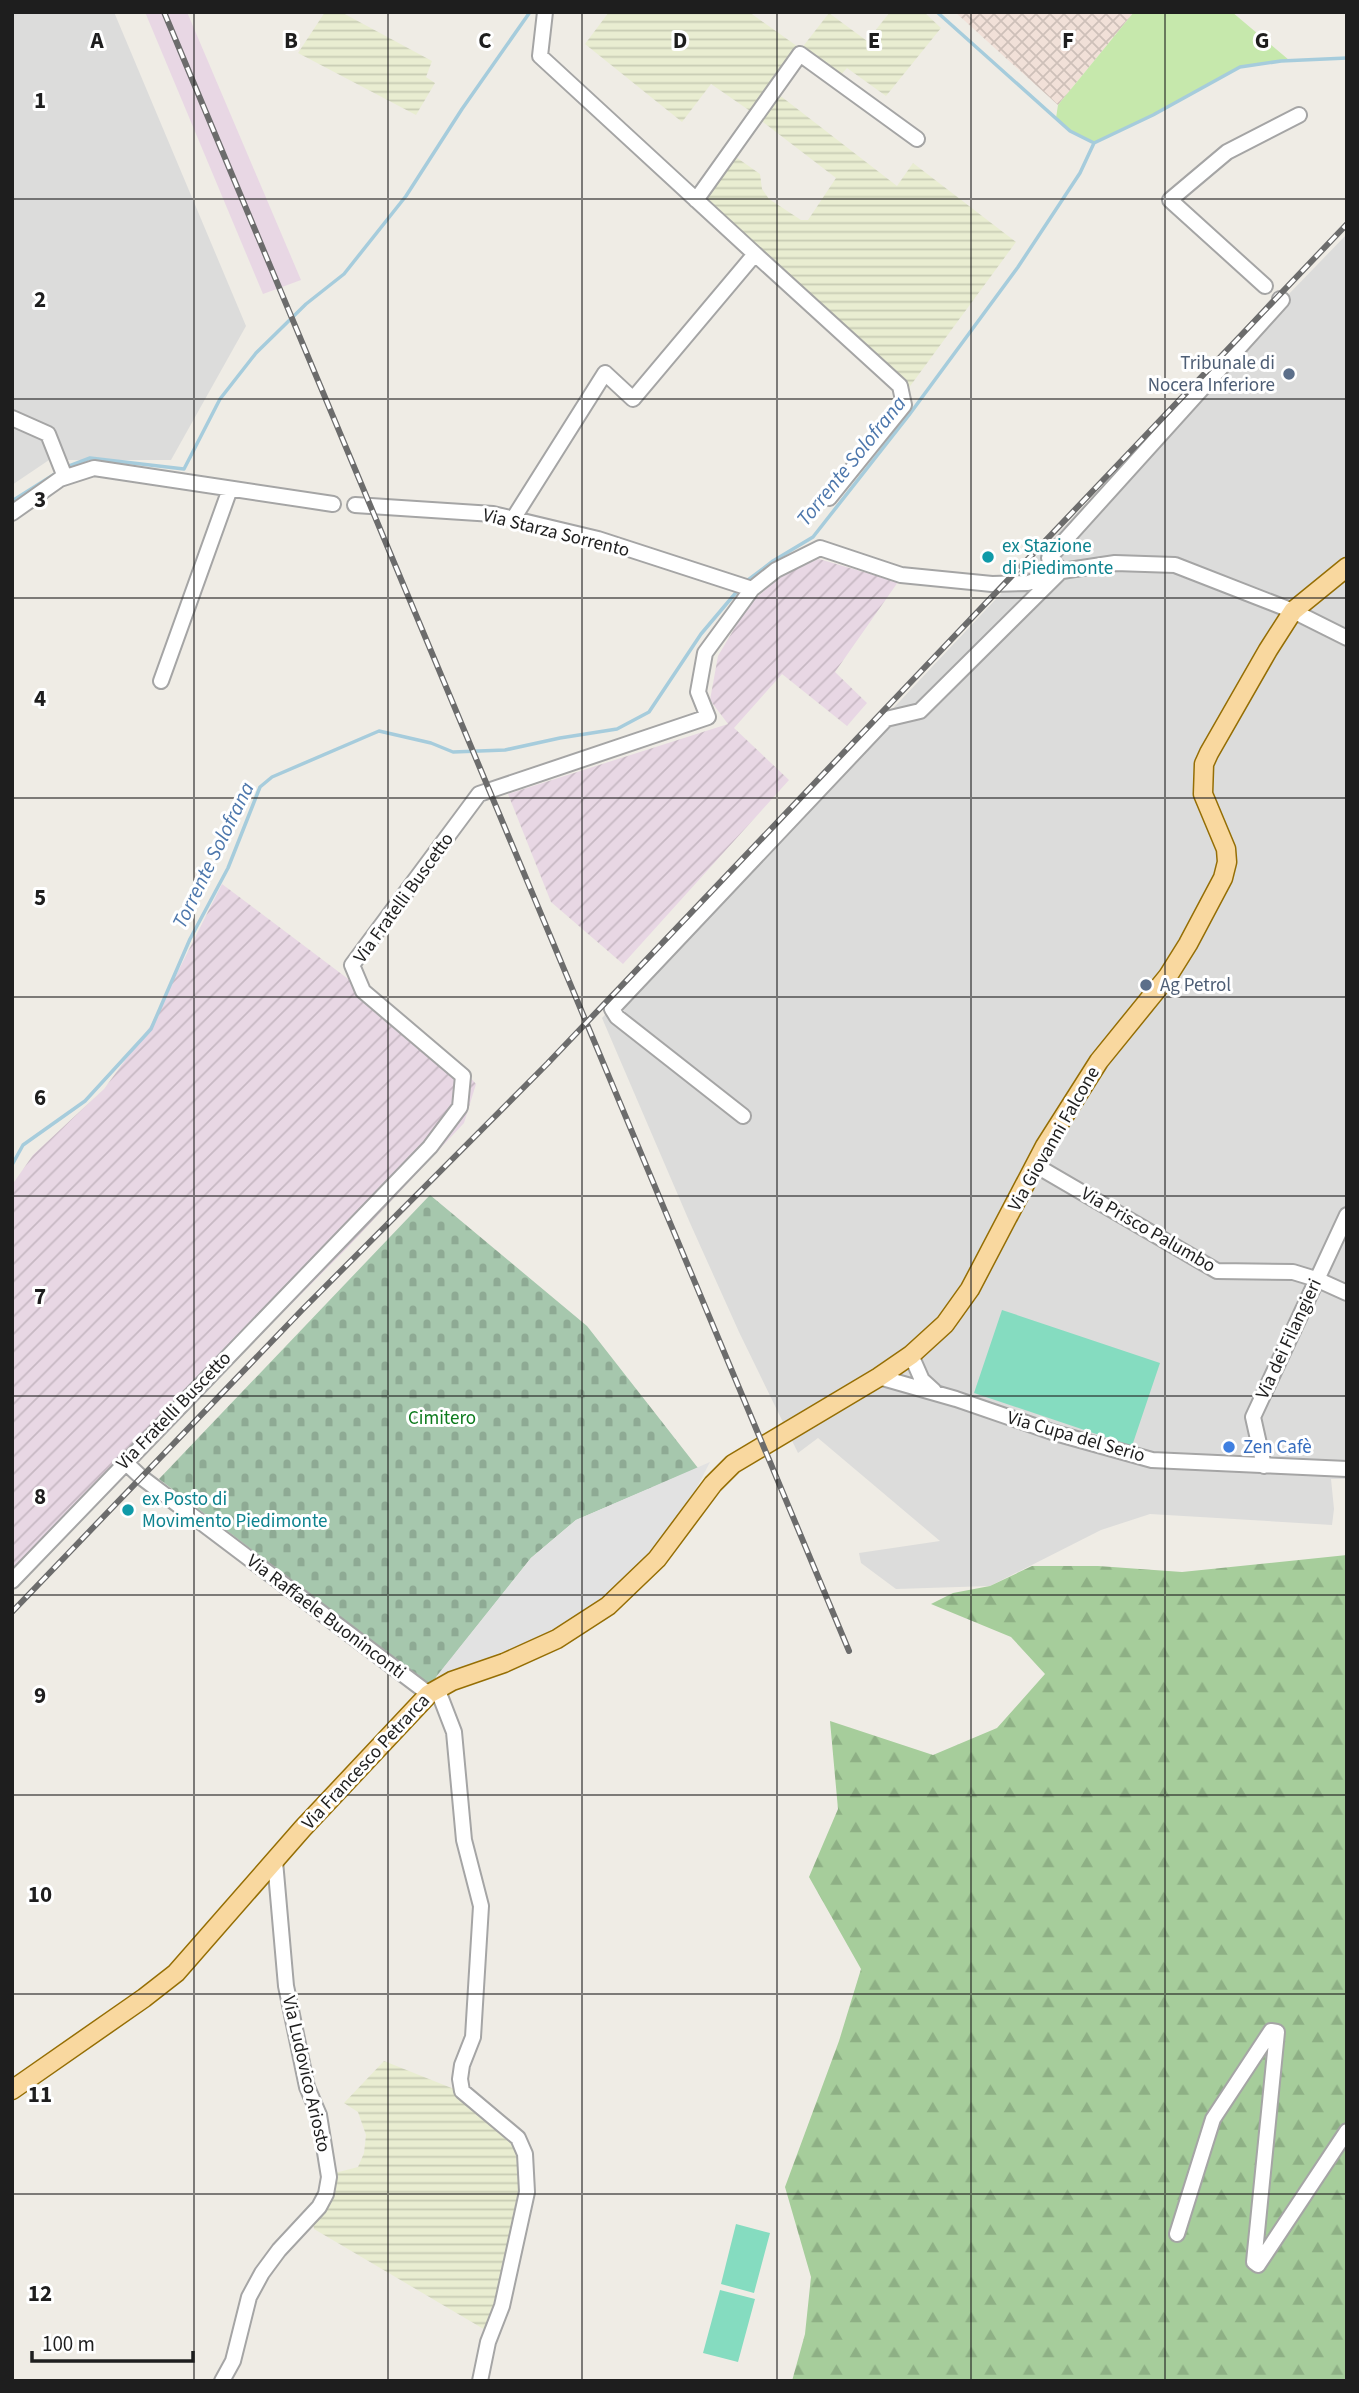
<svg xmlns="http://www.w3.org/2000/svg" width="1359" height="2393" font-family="'Source Sans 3',sans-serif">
<defs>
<pattern id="industrial-furrows" width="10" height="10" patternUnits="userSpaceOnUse" patternTransform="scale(1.75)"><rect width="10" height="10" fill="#e8d7e4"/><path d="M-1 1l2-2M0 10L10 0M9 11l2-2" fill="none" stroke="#c7b8c3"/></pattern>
<pattern id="military-cross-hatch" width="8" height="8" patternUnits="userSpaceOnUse" patternTransform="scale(1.75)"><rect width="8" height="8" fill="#f1e0d8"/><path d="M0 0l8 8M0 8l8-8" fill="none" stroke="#cec0b9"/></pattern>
<pattern id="farmland-rules" width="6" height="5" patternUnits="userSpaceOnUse" patternTransform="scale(1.75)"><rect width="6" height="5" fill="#e9edd1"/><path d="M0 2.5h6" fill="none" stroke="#c7cbb3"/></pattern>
<pattern id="forest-firs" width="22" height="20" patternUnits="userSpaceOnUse" patternTransform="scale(1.75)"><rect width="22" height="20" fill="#a6cd9b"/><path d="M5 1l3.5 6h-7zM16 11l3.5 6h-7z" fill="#8eb085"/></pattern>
<pattern id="cemetery-stones" width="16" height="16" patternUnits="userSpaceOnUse" patternTransform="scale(1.75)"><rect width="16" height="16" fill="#a6c7ad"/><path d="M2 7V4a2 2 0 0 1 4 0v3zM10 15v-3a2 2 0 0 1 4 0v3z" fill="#8eaa94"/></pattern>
</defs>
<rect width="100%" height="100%" fill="#efece5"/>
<path fill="#dcdcdb" d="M12 12H114L246 326 171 460H49L12 485Z
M1347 234V1479H1331L1334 1509 1332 1525 1150 1514 1101 1530 990 1586 896 1589 861 1563 859 1553 940 1541 818 1438 798 1453 739 1332 690 1223 602 1018 1074 516Z"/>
<path fill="url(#industrial-furrows)" d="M819 559 898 582 835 672 867 703 847 726 782 674 734 728 789 780 623 964 551 902 508 794 728 724 710 700 718 656 747 607 767 588 790 570Z
M222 884 453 1058 476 1084 464 1123 347 1248 120 1477 12 1591V1185L33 1155 104 1089 151 1025Z"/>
<path fill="url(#military-cross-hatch)" d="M955 12H1134L1058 105Z"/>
<path fill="#e8d7e4" d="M145 12H187L301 280 263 294Z"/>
<path fill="url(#farmland-rules)" d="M325 12H341L432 61 426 77 435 83 416 115 298 53Z
M609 12H749L801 49 829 13 867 41 890 12H924L941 28 886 96 847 68 839 77 801 49 753 113 711 84 682 122 585 44Z
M778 94 897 186 913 163 1016 242 908 389 703 200 733 155 760 174 762 189 769 199 801 220H808L836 178 759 119Z
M384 2061 459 2091 518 2143 521 2189 502 2281 487 2331 314 2229 313 2223 331 2174 358 2167 364 2153 366 2135 358 2112 344 2103Z"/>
<path fill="#c6e8ac" d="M1134 12H1232L1289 60 1240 67 1153 115 1094 143 1070 131 1056 118 1058 105Z"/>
<path fill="url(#forest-firs)" d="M1347 1555V2381H792L805 2334 811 2277 785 2187 839 2041 861 1969 809 1877 838 1809 830 1721 933 1755 997 1728 1045 1674 1011 1637 931 1604 953 1593 990 1586 1032 1566H1098L1182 1572Z"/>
<path fill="url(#cemetery-stones)" d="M430 1195 587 1326 698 1468 576 1520 531 1558 430 1685 159 1479Z"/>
<path fill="#85dcc0" d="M1002 1310 1160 1363 1132 1446 974 1393Z
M736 2224 770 2233 754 2293 721 2284Z
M720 2290 755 2299 738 2362 703 2353Z"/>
<path fill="#e2e2e2" d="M710 1462 695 1491 655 1546 626 1578 580 1615 544 1636 436 1677 531 1558 576 1520Z"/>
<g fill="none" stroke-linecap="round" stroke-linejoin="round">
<path stroke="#a6ccdc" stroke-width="3.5" d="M937 12 1070 131 1094 143 1153 115 1240 67 1281 61 1347 58
M64 468 90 458 184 469 220 399 256 353 306 304 344 274 406 196 462 109 530 12
M12 501 58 472
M744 583 773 561 813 537 909 415 1018 267 1080 173 1094 143
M12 1165 23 1145 85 1101 151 1029 190 939 228 868 260 787 272 777 379 731 431 743 453 752 505 750 560 738 617 729 649 712 701 634 739 589"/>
<defs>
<path id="minor" d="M696 200 800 54 917 139
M755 254 900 386 904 405 829 498
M1265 286 1170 200 1227 152 1299 115
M12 418 48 434 65 477
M355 505 493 514 598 539 752 589
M12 513 60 479 94 468 333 504
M513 519 605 373 633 399 755 254 540 56 545 12
M1062 571 1049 558 1282 300 1280 299
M161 681 230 489
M743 1116 617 1017 612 1009 886 719 920 711 1058 574
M1035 1165 1217 1271 1293 1272 1316 1279 1347 1293
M911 1355 922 1380 934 1391
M879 1377 956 1399 1055 1433 1152 1460 1347 1469
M125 1462 141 1477 429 1694
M1264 1466 1253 1417 1347 1215
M12 1581 430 1147 460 1107 463 1076 363 991 352 965 479 794 708 717 698 692 705 653 752 589 776 570 820 548 901 575 992 584 1028 583 1062 571 1115 563 1175 565 1293 611 1347 638
M437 1688 454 1732 464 1840 481 1906 473 2037 462 2065 460 2079 462 2091 518 2138 525 2154 527 2192 502 2306 488 2342 480 2381
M1177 2234 1213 2119 1271 2031 1277 2032 1254 2262 1258 2265 1347 2131
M222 2381 233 2361 249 2297 262 2273 279 2250 319 2207 326 2194 329 2177 319 2115 307 2087 286 1986 275 1861"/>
<path id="major" d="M12 2090 144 1998 176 1973 303 1828 429 1694 452 1681 504 1663 557 1639 608 1606 657 1559 713 1484 733 1464 879 1377 911 1355 945 1324 970 1289 1045 1146 1099 1061 1168 976 1188 944 1223 878 1227 862 1226 849 1203 794 1204 764 1209 753 1268 650 1293 611 1347 567"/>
</defs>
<use href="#minor" stroke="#a5a5a5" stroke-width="18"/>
<use href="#major" stroke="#956e04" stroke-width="21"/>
<use href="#minor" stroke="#fff" stroke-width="14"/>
<use href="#major" stroke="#f9d89f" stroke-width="18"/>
<defs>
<path id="rail" d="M164 12 849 1651
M12 1612 302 1310 548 1063 1347 224"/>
</defs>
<use href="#rail" stroke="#6c6c6c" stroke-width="6"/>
<use href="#rail" stroke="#fff" stroke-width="3.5" stroke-dasharray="10" stroke-linecap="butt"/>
</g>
<path fill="none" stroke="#1e1e1e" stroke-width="2" stroke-opacity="0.55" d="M194 12V2381M388 12V2381M582 12V2381M777 12V2381M971 12V2381M1165 12V2381M12 199H1347M12 399H1347M12 598H1347M12 798H1347M12 997H1347M12 1196H1347M12 1396H1347M12 1595H1347M12 1795H1347M12 1994H1347M12 2194H1347"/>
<g fill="#5c6f8a" stroke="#fff" stroke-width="2.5">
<circle cx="1289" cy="374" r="7"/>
<circle cx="1146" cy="985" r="7"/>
</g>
<g fill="#0f9aa8" stroke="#fff" stroke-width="2.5">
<circle cx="988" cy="557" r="7"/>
<circle cx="128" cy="1510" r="7"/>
</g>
<circle fill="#3f7fe0" stroke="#fff" stroke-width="2.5" cx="1229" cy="1447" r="7"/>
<g text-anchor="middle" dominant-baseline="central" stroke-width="6" stroke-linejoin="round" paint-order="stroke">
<g font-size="19" fill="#4e5e75" stroke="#fff" text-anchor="end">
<text x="1275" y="363">Tribunale di<tspan x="1275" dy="22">Nocera Inferiore</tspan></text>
<text x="1160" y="985" text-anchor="start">Ag Petrol</text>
</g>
<g font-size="19" fill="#1e1e1e" stroke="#fff">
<text transform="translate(556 533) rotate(14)">Via Starza Sorrento</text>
<text transform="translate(404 898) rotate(-54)">Via Fratelli Buscetto</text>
<text transform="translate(1054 1139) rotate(-60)">Via Giovanni Falcone</text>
<text transform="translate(1148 1230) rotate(30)">Via Prisco Palumbo</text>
<text transform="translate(1289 1339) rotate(-65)">Via dei Filangieri</text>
<text transform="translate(174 1411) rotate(-46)">Via Fratelli Buscetto</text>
<text transform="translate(1076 1437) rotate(16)">Via Cupa del Serio</text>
<text transform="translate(326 1617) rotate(37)">Via Raffaele Buoninconti</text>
<text transform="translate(366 1762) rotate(-47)">Via Francesco Petrarca</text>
<text transform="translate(306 2074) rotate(77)">Via Ludovico Ariosto</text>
</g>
<g font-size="19" fill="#0d838f" stroke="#fff" text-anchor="start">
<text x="1002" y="546">ex Stazione<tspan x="1002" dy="22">di Piedimonte</tspan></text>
<text x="142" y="1499">ex Posto di<tspan x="142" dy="22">Movimento Piedimonte</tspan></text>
</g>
<g font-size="19" fill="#0e7b1e" stroke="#fff">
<text x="442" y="1418">Cimitero</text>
</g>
<g font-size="19" fill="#366cbe" stroke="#fff" text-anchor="start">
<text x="1243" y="1447">Zen Cafè</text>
</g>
<g font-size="21" font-style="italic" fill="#4d77ac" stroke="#fff">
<text transform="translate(851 461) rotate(-51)">Torrente Solofrana</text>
<text transform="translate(213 855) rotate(-64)">Torrente Solofrana</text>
</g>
</g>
<g font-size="23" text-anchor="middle" font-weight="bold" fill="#1e1e1e" stroke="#fff" stroke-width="6" stroke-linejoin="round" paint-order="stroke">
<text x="97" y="48">A</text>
<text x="291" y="48">B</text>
<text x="485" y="48">C</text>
<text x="680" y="48">D</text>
<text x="874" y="48">E</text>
<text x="1068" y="48">F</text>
<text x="1262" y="48">G</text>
<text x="40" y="108">1</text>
<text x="40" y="307">2</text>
<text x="40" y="507">3</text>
<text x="40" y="706">4</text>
<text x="40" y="905">5</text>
<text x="40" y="1105">6</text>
<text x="40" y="1304">7</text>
<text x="40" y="1504">8</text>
<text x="40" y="1703">9</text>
<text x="40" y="1902">10</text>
<text x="40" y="2102">11</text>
<text x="40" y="2301">12</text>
</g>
<rect width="1359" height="2393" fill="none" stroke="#1e1e1e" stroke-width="28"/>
<path d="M32 2351v10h161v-10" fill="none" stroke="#1e1e1e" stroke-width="3.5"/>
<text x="42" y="2351" font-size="21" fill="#1e1e1e" stroke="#ffffff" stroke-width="5" paint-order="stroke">100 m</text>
</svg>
